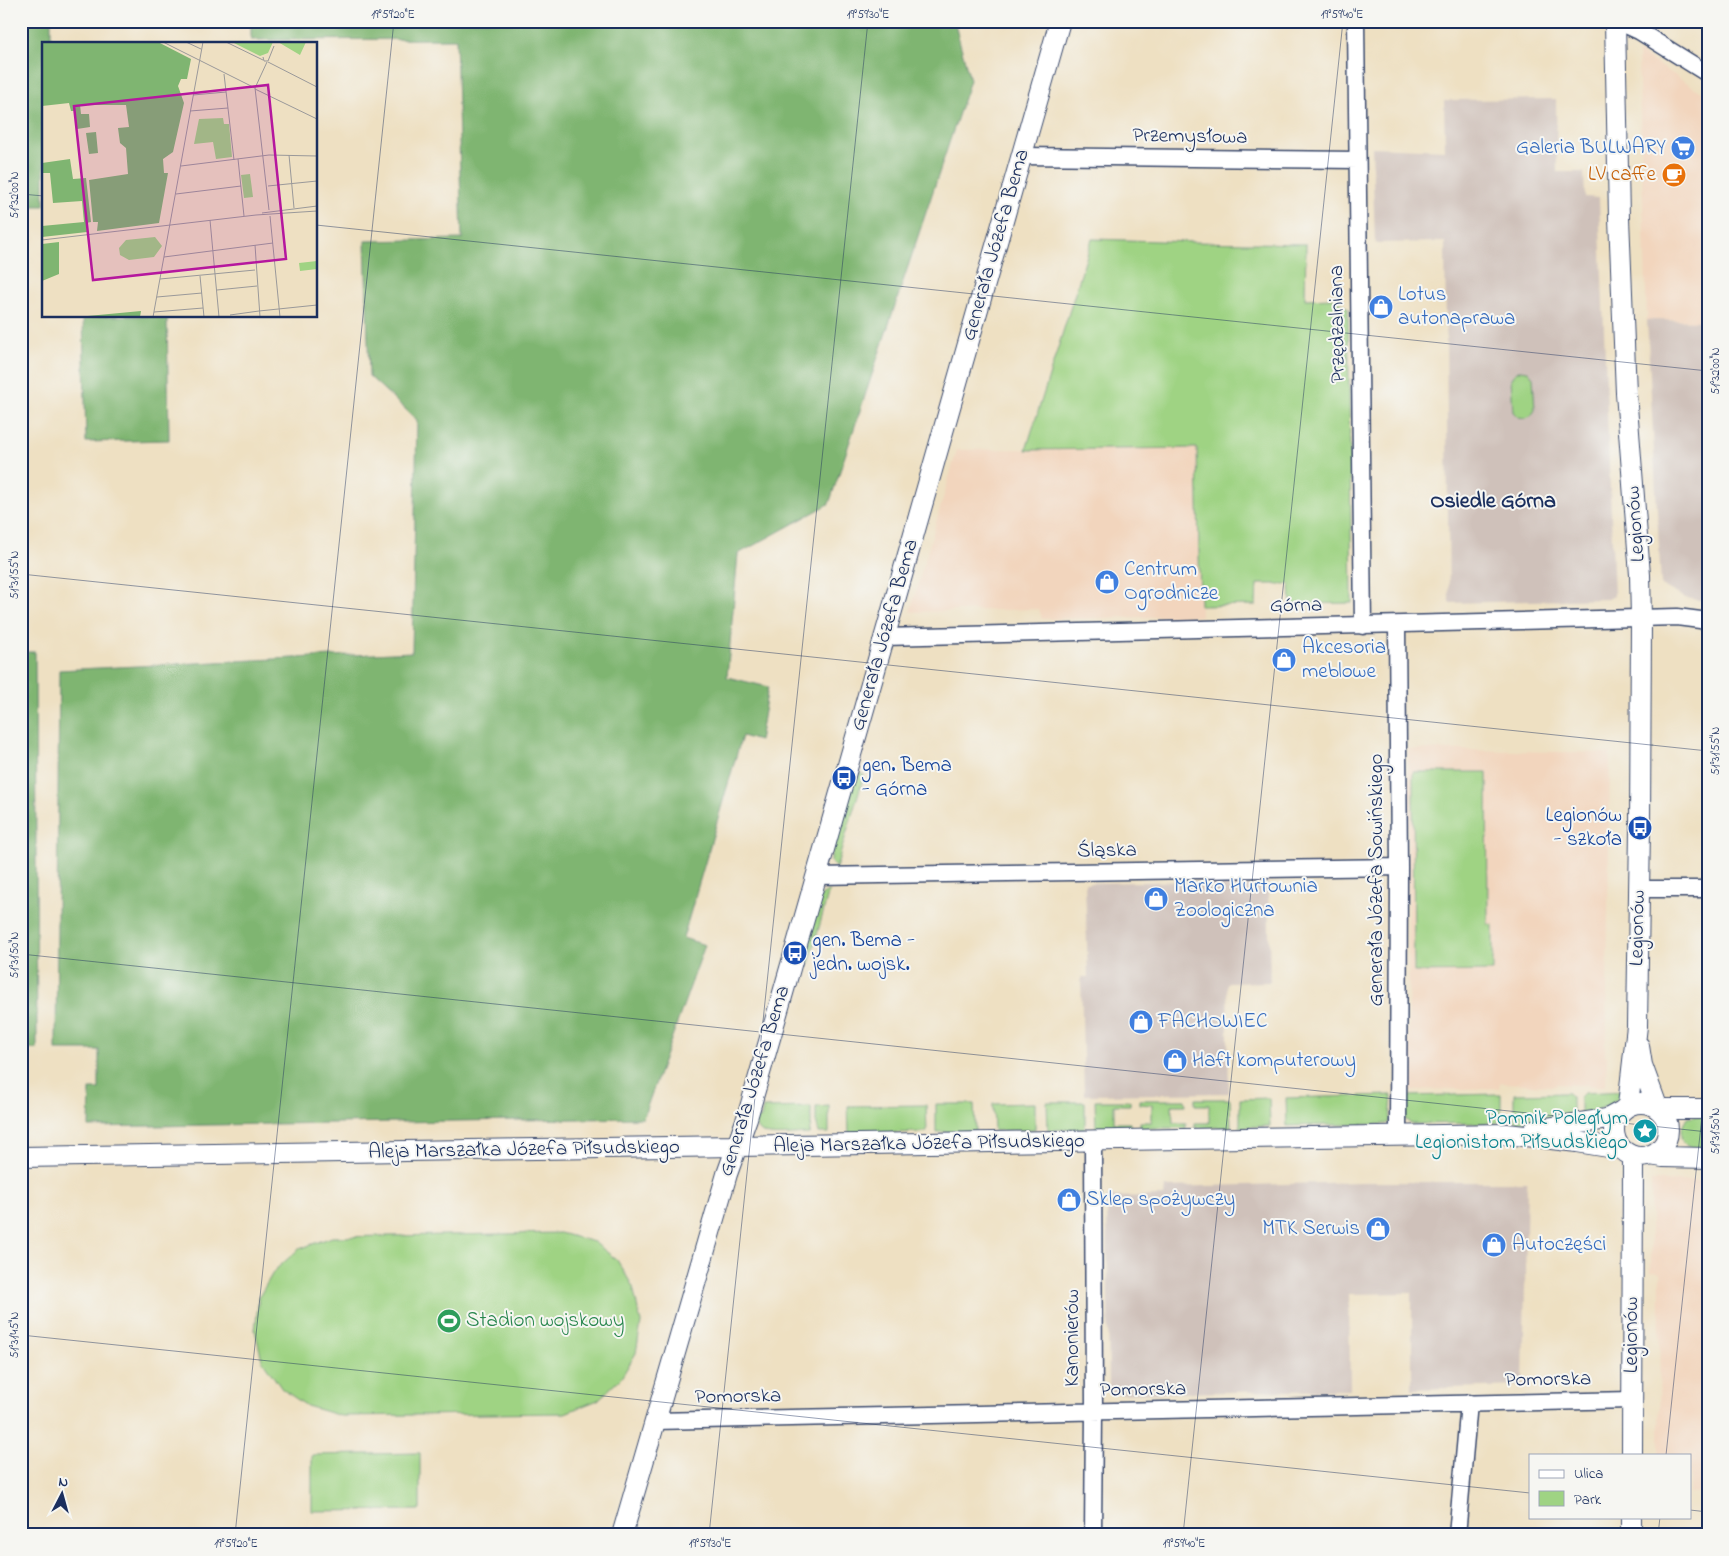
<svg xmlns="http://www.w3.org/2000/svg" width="1729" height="1556" font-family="'Indie Flower',sans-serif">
<rect width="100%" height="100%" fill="#f6f6f2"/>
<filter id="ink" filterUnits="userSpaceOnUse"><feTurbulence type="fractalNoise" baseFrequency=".02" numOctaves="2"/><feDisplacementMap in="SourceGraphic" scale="10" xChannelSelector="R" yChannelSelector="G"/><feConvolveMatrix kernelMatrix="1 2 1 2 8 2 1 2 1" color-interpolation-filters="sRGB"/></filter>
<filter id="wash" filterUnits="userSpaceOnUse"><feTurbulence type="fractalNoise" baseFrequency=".0096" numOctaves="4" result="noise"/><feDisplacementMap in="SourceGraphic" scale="20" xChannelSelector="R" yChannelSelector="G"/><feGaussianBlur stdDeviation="1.12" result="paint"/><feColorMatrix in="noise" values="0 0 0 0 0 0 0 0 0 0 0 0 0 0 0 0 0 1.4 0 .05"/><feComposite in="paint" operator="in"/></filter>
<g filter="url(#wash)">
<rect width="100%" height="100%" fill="#eee0c2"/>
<path fill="#f2d5bd" d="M1638 52 1708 96V321L1647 320Z
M1197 447 1201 616 1042 619 1039 609 910 612 957 450Z
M1408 749 1610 753 1607 995 1606 1011 1607 1012V1039L1605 1040V1056H1607L1606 1083 1604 1086 1556 1084V1086L1529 1085V1084L1500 1083 1499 1088 1409 1090Z
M1651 1181H1708V1493H1690V1455H1659L1660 1272 1651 1271Z"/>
<path fill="#cfc1ba" d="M1556 99 1557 172H1584L1585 197 1599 198 1614 596 1608 599 1449 603 1445 242 1375 243 1372 147 1445 150 1444 101H1450V100Z
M1647 320 1708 321V601L1685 598 1661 585Z
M1268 880 1270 982 1227 983 1229 1093 1084 1095 1081 977H1088L1085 883Z
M1362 1182H1527L1523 1386 1412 1389V1293L1349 1294 1350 1390 1114 1394 1109 1392 1107 1197 1164 1196 1165 1187Z"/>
<path fill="#9fd383" stroke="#5d8170" d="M1092 239 1192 242 1306 244 1305 299 1333 298 1348 308 1352 603 1291 604 1290 584H1257L1256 605 1200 606 1197 448 1026 450Z
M1521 370 1528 371 1533 377 1535 410 1531 416 1525 418 1518 417 1513 412 1511 378 1515 373Z
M855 771 864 775 836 868 831 862V855Z
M1413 772H1487L1488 924 1493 925V971L1414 972Z
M829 891 809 964 796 978 821 896Z
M1624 1091C1615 1106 1596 1110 1580 1115V1097L1584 1093Z
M1568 1093 1572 1097V1117L1533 1122H1517L1514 1118V1094Z
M1501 1094V1120L1497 1123 1411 1124 1405 1119V1096Z
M1392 1095 1390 1122 1386 1124 1287 1126 1286 1098Z
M1269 1098 1270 1126 1240 1127V1099Z
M1195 1099H1230L1231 1127 1195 1128V1123H1209V1105H1195Z
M1140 1100H1185L1186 1105H1172L1173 1123H1186V1128H1140V1122H1152V1105L1140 1104Z
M1095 1101H1130V1105H1114V1123H1130V1128L1096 1129Z
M1047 1102H1085V1129L1048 1130Z
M1035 1103V1130L994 1131 993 1104Z
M936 1104H974L975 1131 936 1132Z
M926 1105 927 1132 849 1134 848 1106Z
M829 1106V1133H819L816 1122V1107Z
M811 1107V1123L809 1134C798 1134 771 1138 763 1133 757 1130 756 1124 755 1119L761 1118 763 1108Z
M1708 1114V1153C1687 1149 1672 1142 1687 1118Z
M560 1233 594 1242 617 1260 633 1287 641 1323 636 1353 621 1378 598 1400 565 1413 341 1416 307 1406 282 1389 262 1360 255 1330 259 1297 274 1271 299 1249 332 1237Z
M420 1453V1510L312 1511V1455Z"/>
<path fill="#7fb571" stroke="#4d7268" d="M21 21H51V44H44V206H21Z
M251 21H954L970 80 829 504 738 554 727 677 768 687 759 741 742 736 683 938 705 945 643 1118 89 1127 90 1089H99V1050H56L59 670 412 652 417 420 369 376 365 241 462 239 456 39 251 40Z
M83 316H167L169 440 86 442Z
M21 652H35L37 1049H21Z"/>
</g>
<g filter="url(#ink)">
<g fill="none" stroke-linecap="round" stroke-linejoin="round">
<defs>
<path id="minor" d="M1356 21 1363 626
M1617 21 1639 31 1708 74
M1022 156 1357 160
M1397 625 1399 867 1398 1136
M884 637 1677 617 1708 621
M817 876 1399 867
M1639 889H1708
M655 1421 1632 1400
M1093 1535 1094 1412 1093 1141
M1457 1535 1469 1403"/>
<path id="tertiary" d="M1615 21 1619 218 1626 393 1640 575 1641 618 1640 828 1637 1026 1628 1105
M1639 1046 1642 1065 1658 1109
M1614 1130a27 27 0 1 1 54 0a27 27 0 1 1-54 0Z
M1658 1109H1708
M1534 1130 1607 1119 1620 1112
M1650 1155 1663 1157 1708 1158
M21 1157 1507 1134 1577 1142 1621 1149
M1632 1455 1633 1156
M622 1535 727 1174 747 1118 783 993 1060 21
M1631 1535V1517"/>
</defs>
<use href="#minor" stroke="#3b4a6d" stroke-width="19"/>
<use href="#tertiary" stroke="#3b4a6d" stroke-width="22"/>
<use href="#minor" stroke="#fff" stroke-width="16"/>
<use href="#tertiary" stroke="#fff" stroke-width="20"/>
</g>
</g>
<path fill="none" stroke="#1b2f5e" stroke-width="1" stroke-opacity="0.45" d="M21 194 44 196M316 225 1708 371M21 574 1708 751M21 954 1708 1132M21 1335 1530 1493M1666 1455 1708 1059M1690 1510 1708 1512M235 1535 394 21M709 1535 868 21M1183 1535 1343 21M1658 1535 1660 1517"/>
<defs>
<symbol id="supermarket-disc" viewBox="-11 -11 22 22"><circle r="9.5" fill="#3f7fe0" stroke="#f6f6f2"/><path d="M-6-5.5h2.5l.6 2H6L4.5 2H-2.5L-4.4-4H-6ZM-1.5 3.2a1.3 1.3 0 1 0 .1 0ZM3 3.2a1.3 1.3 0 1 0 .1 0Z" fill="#fff"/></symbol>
<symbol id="cafe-disc" viewBox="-11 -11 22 22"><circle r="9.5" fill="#e8710a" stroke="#f6f6f2"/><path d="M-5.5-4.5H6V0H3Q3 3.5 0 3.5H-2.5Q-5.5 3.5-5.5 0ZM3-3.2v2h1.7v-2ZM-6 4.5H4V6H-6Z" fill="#fff"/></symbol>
<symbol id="shop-disc" viewBox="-11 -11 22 22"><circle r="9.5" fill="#3f7fe0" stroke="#f6f6f2"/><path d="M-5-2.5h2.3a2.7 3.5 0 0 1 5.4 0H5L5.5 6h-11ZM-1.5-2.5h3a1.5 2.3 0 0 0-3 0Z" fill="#fff"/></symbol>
<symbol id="bus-disc" viewBox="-11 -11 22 22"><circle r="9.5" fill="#1a4fb4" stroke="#f6f6f2"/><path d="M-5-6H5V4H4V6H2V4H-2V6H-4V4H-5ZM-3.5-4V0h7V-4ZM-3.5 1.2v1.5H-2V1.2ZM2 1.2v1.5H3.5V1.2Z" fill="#fff"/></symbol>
<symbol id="sight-disc" viewBox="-11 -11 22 22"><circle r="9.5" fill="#0f9aa8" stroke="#f6f6f2"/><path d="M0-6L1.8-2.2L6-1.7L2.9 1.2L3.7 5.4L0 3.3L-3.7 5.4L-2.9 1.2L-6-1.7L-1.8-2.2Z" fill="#fff"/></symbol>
<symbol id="stadium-disc" viewBox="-11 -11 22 22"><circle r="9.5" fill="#2e9e5b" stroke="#f6f6f2"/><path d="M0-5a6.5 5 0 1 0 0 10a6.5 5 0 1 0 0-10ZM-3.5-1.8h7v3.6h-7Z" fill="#fff"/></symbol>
</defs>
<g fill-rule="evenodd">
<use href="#supermarket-disc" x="1669" y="134" width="28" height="28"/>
<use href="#cafe-disc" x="1660" y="161" width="28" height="28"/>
<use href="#shop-disc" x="1367" y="293" width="28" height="28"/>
<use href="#shop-disc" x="1093" y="568" width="28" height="28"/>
<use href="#shop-disc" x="1270" y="646" width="28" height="28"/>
<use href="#bus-disc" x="830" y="764" width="28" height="28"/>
<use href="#bus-disc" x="1626" y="814" width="28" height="28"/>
<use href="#shop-disc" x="1142" y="885" width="28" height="28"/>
<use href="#bus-disc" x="781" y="939" width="28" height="28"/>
<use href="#shop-disc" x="1127" y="1008" width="28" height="28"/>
<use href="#shop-disc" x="1161" y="1047" width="28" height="28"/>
<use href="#sight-disc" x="1631" y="1117" width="28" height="28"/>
<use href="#shop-disc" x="1055" y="1186" width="28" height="28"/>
<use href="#shop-disc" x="1364" y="1215" width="28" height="28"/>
<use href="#shop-disc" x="1480" y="1231" width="28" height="28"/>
<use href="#stadium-disc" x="435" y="1307" width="28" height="28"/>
</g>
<g text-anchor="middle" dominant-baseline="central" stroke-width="4" stroke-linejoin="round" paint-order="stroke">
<g font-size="21" fill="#1b2f5e" stroke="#f6f6f2">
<text transform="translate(1190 137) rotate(1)">Przemysłowa</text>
<text transform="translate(996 245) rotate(-74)">Generała Józefa Bema</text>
<text transform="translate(1338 324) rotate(-91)">Przędzalniana</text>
<text transform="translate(1636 524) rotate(-94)">Legionów</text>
<text transform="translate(1296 606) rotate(-1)">Górna</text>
<text transform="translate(885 635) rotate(-74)">Generała Józefa Bema</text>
<text transform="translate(1107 851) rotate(-1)">Śląska</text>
<text transform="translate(1377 880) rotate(-90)">Generała Józefa Sowińskiego</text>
<text transform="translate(1638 928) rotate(-89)">Legionów</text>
<text transform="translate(755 1081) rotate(-73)">Generała Józefa Bema</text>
<text transform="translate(929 1144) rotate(-1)">Aleja Marszałka Józefa Piłsudskiego</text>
<text transform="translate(524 1150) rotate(-1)">Aleja Marszałka Józefa Piłsudskiego</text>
<text transform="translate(1632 1335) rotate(-90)">Legionów</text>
<text transform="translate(1073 1338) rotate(-90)">Kanonierów</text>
<text transform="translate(1548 1380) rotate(-1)">Pomorska</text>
<text transform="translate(1143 1390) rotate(-1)">Pomorska</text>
<text transform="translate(738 1397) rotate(-1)">Pomorska</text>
</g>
<g font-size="21" fill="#366cbe" stroke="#f6f6f2" text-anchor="start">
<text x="1666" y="148" text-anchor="end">Galeria BULWARY</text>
<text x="1398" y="295">Lotus<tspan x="1398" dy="24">autonaprawa</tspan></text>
<text x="1124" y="570">Centrum<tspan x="1124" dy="24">Ogrodnicze</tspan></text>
<text x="1302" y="648">Akcesoria<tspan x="1302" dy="24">meblowe</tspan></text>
<text x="1174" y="887">Marko Hurtownia<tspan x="1174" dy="24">Zoologiczna</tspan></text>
<text x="1158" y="1022">FACHOWIEC</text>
<text x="1192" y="1061">Haft komputerowy</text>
<text x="1086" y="1200">Sklep spożywczy</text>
<text x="1360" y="1229" text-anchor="end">MTK Serwis</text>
<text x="1512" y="1245">Autoczęści</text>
</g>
<g font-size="21" fill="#c56008" stroke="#f6f6f2" text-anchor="end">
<text x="1656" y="175">LV caffe</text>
</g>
<g font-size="21" fill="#164399" stroke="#f6f6f2" text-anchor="start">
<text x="862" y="766">gen. Bema<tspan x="862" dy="24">- Górna</tspan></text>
<text x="1622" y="816" text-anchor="end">Legionów<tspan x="1622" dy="24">- szkoła</tspan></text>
<text x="812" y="941">gen. Bema -<tspan x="812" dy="24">jedn. wojsk.</tspan></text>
</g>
<g font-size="21" fill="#0d838f" stroke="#f6f6f2" text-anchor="end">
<text x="1628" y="1119">Pomnik Poległym<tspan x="1628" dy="24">Legionistom Piłsudskiego</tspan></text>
</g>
<g font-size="21" fill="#27864d" stroke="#f6f6f2" text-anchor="start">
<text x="466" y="1321">Stadion wojskowy</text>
</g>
<g font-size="22" font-weight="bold" fill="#1b2f5e" stroke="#f6f6f2">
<text x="1493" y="502">Osiedle Górna</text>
</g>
</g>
<g transform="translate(42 42)">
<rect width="275" height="275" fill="#eee0c2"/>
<path d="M190 0H231L226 11 218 14ZM236 0H264L258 13ZM181 76 182 82H187L190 115 174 117 171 100 152 102 157 77ZM208 132 211 155 202 156 199 133ZM113 195 120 204 112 215 87 218 78 213 77 206 84 198ZM275 219V227L258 229 257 221Z" fill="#9fd383"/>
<path d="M0 0H116L149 17 145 37H139L136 44 142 61 131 110 121 117 122 131H126L117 181 55 189 56 180H51L47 138 86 132 84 106 78 101 76 86 87 85 84 63H38L39 72H47L48 85 35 87 33 69H29L27 61 0 64ZM54 90 56 111 47 112 44 91ZM28 117 31 137 44 136 49 180 44 181 45 190 0 195V184L42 180 40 159 11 161 8 131H0V121ZM17 200V232L0 239V202ZM99 269 98 275H35Z" fill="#7fb571"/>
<path fill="none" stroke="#9a999a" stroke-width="1" d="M121 0 213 46M144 0 159 7M184 0 221 18M221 15 222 19H226L232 4M225 20 213 46 227 168M226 20 275 45M182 32 192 118M213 47 275 77M151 53 184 50M148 69 186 66M247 113 252 166M196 117 202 174M139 124 227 113 275 114M226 144 275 139M134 152 199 144M220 171 275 164M228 174 238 275M168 178 177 275M0 198 214 173 275 169M213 203 218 275M122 215 231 201M158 234 162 275M118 237 213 228M175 248 215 244M115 255 160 251M217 269 275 263M112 270 161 266M188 273 217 269M111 275 161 0"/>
<path fill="#b5179e" fill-opacity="0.15" stroke="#b5179e" stroke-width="2.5" d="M226 43 244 217 51 238 32 64Z"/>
<rect width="275" height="275" fill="none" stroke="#1b2f5e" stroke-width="2.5"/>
</g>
<rect width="1729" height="1556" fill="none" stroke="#f6f6f2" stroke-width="55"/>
<rect x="1529" y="1454" width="162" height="65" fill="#f6f6f2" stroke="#9ea6b7"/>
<rect x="1539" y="1470" width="25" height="8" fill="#ffffff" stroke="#9ea6b7"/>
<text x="1574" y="1478" font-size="15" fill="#1b2f5e">Ulica</text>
<rect x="1539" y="1491" width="25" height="15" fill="#9fd383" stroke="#9ea6b7"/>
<text x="1574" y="1504" font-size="15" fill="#1b2f5e">Park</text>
<g transform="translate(62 1494) rotate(6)" stroke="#f6f6f2" stroke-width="4" paint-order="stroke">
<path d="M0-4L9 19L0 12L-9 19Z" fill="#1b2f5e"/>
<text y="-8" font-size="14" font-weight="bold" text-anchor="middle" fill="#1b2f5e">N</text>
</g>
<rect x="28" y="28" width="1674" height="1500" fill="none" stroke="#1b2f5e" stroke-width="2"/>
<g font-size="12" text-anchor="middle" fill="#1b2f5e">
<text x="393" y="18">19°59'20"E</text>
<text x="868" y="18">19°59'30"E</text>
<text x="1342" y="18">19°59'40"E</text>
<text transform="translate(14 195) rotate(-90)" y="4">51°32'00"N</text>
<text transform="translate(1715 371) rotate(-90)" y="4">51°32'00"N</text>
<text transform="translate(14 575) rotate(-90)" y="4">51°31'55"N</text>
<text transform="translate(1715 751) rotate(-90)" y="4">51°31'55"N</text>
<text transform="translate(14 955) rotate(-90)" y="4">51°31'50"N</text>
<text transform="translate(1715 1131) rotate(-90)" y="4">51°31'50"N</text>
<text transform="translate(14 1335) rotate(-90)" y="4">51°31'45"N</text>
<text x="236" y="1547">19°59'20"E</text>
<text x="710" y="1547">19°59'30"E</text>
<text x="1184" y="1547">19°59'40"E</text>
</g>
</svg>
